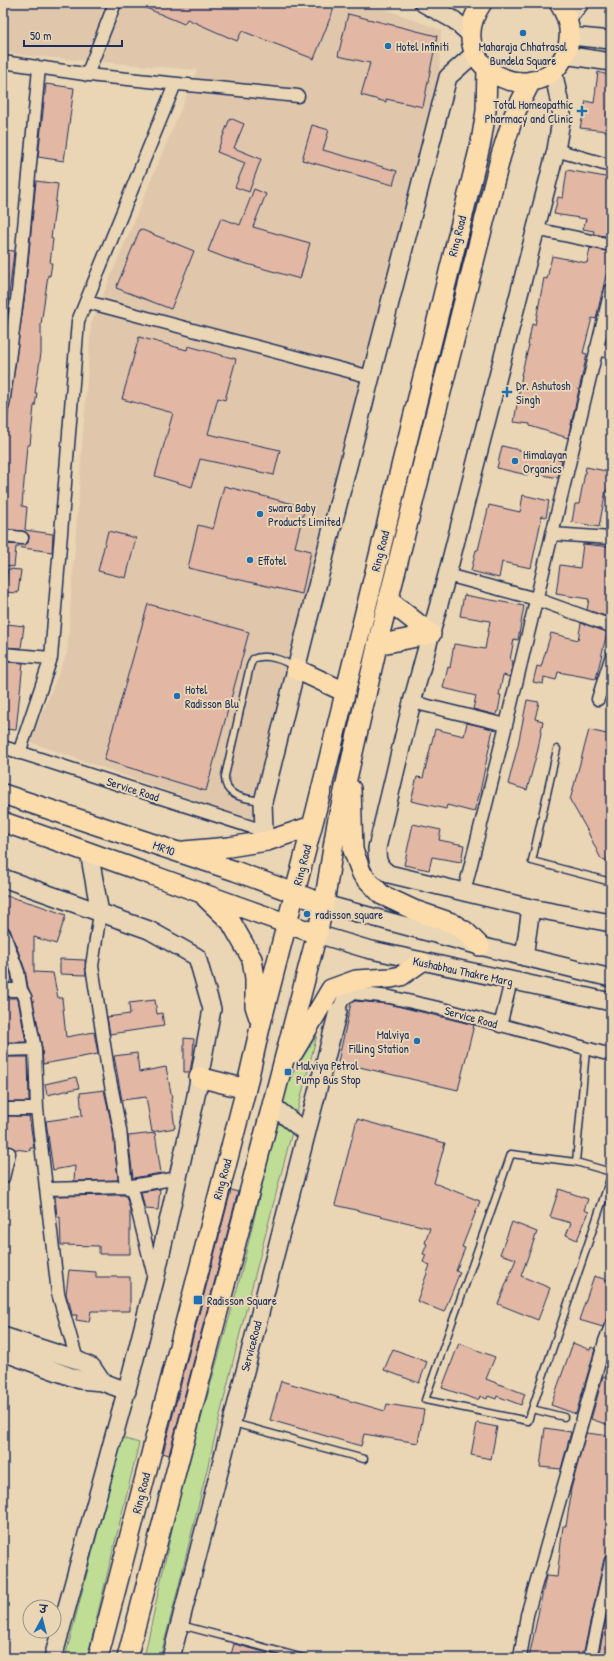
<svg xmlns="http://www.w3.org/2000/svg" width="614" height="1661" font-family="'Patrick Hand','Playpen Sans Deva',sans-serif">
<rect width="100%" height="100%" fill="#ead6b4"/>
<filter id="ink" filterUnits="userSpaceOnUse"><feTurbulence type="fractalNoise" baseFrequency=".025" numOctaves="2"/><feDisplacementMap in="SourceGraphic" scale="8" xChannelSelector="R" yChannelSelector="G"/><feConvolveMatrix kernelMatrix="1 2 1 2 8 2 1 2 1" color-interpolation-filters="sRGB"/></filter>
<g filter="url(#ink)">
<path fill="#e0c7ac" d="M3 3H369L441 30 439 78 322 544 255 822 30 742 67 653 91 324 197 70 29 56 3 52Z"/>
<path fill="#c0dd95" stroke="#6e867a" d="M317 1035 239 1337 179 1585 160 1658H144L178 1502 239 1282 286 1084Z
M122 1438 139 1443 87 1658H65Z"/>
<path fill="#e2b7a4" stroke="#1b2f5e" d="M134 3H336L314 59 242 31 237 41 187 19 184 24Z
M348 14 437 36 423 107 386 99V102L361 95 370 63 338 56Z
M598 72 611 76V107L607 131 580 128 586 101 594 103Z
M46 84 74 88 64 161 38 157Z
M230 118 244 124 234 148 261 159 249 192 235 187 245 163 217 152Z
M312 125 329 130 323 150 397 171 393 185 302 160Z
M567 170 611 178V237L593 234 594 231 583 229 586 219 554 214 558 197 563 198Z
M36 181 58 184 51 238 53 239 50 263H52L50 276 48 275 41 325V353L35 393H37L35 406H34L30 445H27L22 506 27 507 25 530 53 534 52 552 16 547 14 567 3 565 4 544 25 545 28 543 29 538V535L23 531 3 529V450L25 293Z
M254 189 266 194 253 227 310 243 300 279 226 258 208 251 221 218 240 225Z
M140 229 194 251 171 309 116 288Z
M590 248 611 252V267L608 266 596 319 592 318 583 353 587 354 568 438 530 426V424L514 422 522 375H521L529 345H528L532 324 535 325 544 278 547 279 552 256 587 263Z
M3 250 14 251 3 348Z
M139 337 187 350 188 346 236 359 225 400 218 398 208 434 280 450 274 475 200 459 192 487 155 476 173 413 122 399Z
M502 446 562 460 558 478 528 472 527 475 497 468Z
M586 467 611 472 609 491 606 490 599 527 572 522 575 504H579Z
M224 486 305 507 295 547 311 551 302 594 188 568 198 525 213 529Z
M523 495 549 501 546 517 542 516 531 568 502 562 499 578 471 571 476 550H478L489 505 520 512Z
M108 531 136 538 126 578 98 571Z
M583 544 611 547V608L609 617 587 610 589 599 556 594 560 565 580 568Z
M8 569 21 570 18 593 5 592Z
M464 595 524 606 518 640 514 639 510 660 513 661 510 677 503 675 499 695H501L498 712 497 711 496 715 473 709 476 696 443 688 448 667 450 668 454 644 485 649 490 621 460 616Z
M148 604 249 632 206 791 104 760Z
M581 623 607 632 596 679 558 672 556 680 544 677 543 684 533 682 537 666 541 667 551 633 578 640Z
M7 624 24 626 21 648 4 647Z
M3 662 23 663 16 730 3 729Z
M527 700 539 702 535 719 543 721 538 749 527 790 508 784 518 745Z
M467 723 493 729 480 792 474 812 447 805 446 809 411 801 417 777 423 778 435 729 464 736Z
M589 730 611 735V861L601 859 586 828 570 800Z
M413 824 441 830 439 840 464 845 461 862 432 857 429 870 404 865Z
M3 895 35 904 66 915 56 944 34 937V972L53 973 58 998H62L66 1037 94 1032 98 1054 43 1064 42 1048 32 996 28 987 25 970 10 929 4 925 3 922Z
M3 953 11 974 12 982H3Z
M60 959 85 960 86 975 60 974Z
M3 998H17L18 1000 26 1042H3Z
M155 1000 157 1014 162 1013 164 1026 110 1034 107 1017 130 1014 129 1003Z
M355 1001 389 1004 474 1025 458 1090 338 1062 351 1003Z
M184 1038 194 1039 193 1054 190 1072H184Z
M137 1053 139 1072 166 1067 172 1098 171 1099 175 1128 152 1132 146 1097 122 1100 114 1056Z
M3 1057H28L29 1102H3Z
M76 1077 79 1088 47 1095 45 1084Z
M104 1090 113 1131 118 1180 74 1181 75 1166 53 1170 46 1121 82 1116 80 1093Z
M3 1116H29L34 1148H30V1151L15 1149 10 1146 3 1147Z
M357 1119 445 1143 434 1183 480 1201 462 1247 465 1248 456 1271 460 1272 444 1312 417 1301 430 1265 423 1262 426 1255 423 1254 427 1244 425 1243 430 1228 335 1205Z
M155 1133 161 1173 133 1178 128 1136Z
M160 1189 158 1210 145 1209 141 1192Z
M559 1189 588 1199 584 1210 589 1212 577 1240 566 1235 571 1223 550 1217Z
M231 1190 238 1192 169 1455 163 1453Z
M124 1195 126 1196 130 1209V1254H99V1246L61 1245 60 1217H57L55 1196Z
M512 1222 537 1232 521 1276 550 1288 538 1320 498 1304 516 1259 500 1254Z
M69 1270 96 1272V1277H130V1311H91L89 1322 76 1320 77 1315H72L69 1301H68L66 1294Z
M594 1276 611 1281V1319L606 1320 603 1327 579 1320Z
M459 1343 495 1357 486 1379 525 1394 521 1405 497 1396 496 1399 488 1396 487 1399 480 1396 479 1399H475L442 1388Z
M573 1343 590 1350 591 1347 595 1349 576 1414 551 1405Z
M393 1349 427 1362 419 1383 384 1370Z
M603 1376 611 1379V1426L591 1419Z
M281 1381 385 1411 387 1404 424 1410 418 1443 364 1434 361 1446 270 1420Z
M477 1423 497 1427 491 1459 471 1455Z
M545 1428 571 1432 561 1469 540 1467Z
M586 1433 611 1436V1554L606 1556 604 1559 584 1651H582L581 1658H529L546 1576 557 1577 563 1526H566L571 1495H570L571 1489Z
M611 1596V1655L599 1653Z
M234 1644 287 1658H230Z"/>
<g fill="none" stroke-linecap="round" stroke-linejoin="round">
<defs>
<path id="lane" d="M557 749 532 861 611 882
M261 801C244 798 224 797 225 776L250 666 253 659C265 653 285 660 295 668
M576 1162 586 1050
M611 1172 576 1162 511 1154 425 1400 528 1421 611 1176
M532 1409 564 1417
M233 1423 364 1459
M181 1625 304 1658"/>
<path id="street" d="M3 62 98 76 298 96
M87 75 115 3
M556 150 611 166
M535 229 611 245
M87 302 371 377
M596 349 611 352
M3 405 18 292 39 68
M552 534 611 538
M3 536 22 538
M447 575 536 599 611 626
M3 654 51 658
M598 699 611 658
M412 702 506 725 611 290
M3 747 264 831
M19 753 51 658 78 321 175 84
M464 892 506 725
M100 913 92 966 108 1070 120 1130 126 1187 133 1192 154 1276
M3 932 18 972 21 990 25 997 35 1049 37 1109 58 1293 77 1360
M3 990H21
M338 1011 343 999 353 993 390 997 447 1010 611 1055
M500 1026 511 981
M3 1050 35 1049
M3 1109H37
M3 1178 9 1153
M46 1189 126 1187 178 1178
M520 1658 527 1615 605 1341 611 1326
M590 1658 611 1561"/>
<path id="secondary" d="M423 3 454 20 471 35
M567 19 580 3
M569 36 611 40
M564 55 611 62
M553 70 562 115 556 150 447 575 412 702 377 848C377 860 378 867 389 874L531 908 611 923
M267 841 264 831 263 802 306 629 448 77 475 53
M89 852 100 913
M3 878 149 930 197 957 212 1009 194 1106 155 1280 131 1374 53 1658
M324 904 480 946 611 978
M317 934 367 949 611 1002
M524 957 531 908
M272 1105 306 1133
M3 1336 77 1360 92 1367 102 1382
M3 1352 80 1380 102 1382 127 1391
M171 1658 338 1011"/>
<path id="primary" d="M482 3C437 67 540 116 566 52 573 34 569 18 559 3
M388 600 431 634
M377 645 431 634
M296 669 345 692
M351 789 353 850 362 874 382 895 414 910 452 923 465 931 480 946
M3 794 235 871 324 904
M3 822C108 858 212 898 317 934
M184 851 229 847 267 841 312 826
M206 898 231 922 252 959 255 978V1006L259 1018
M293 1053 331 989 356 980 391 978 401 976 421 962
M199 1077 246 1089
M98 1658 246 1089 261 1023 316 811 481 142 486 111 487 69
M127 1658 317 934 324 904 337 823 380 633 501 155 514 115 531 81"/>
</defs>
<use href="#lane" stroke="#1b2f5e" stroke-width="9"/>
<use href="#street" stroke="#1b2f5e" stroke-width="15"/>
<use href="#secondary" stroke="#1b2f5e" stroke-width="20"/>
<use href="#primary" stroke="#1b2f5e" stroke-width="22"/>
<use href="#lane" stroke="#ead6b4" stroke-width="6"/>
<use href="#street" stroke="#ead6b4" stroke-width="12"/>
<use href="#secondary" stroke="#ead6b4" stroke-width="17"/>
<use href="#primary" stroke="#fddcac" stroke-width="19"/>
</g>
</g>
<g fill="#1f6fb2" stroke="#ead6b4" stroke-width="1.5">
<circle cx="523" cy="33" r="4"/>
<circle cx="388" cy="46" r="4"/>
<path d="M580 105h4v4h4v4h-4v4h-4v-4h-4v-4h4z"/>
<path d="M505 386h4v4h4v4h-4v4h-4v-4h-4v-4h4z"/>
<circle cx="515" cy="461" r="4"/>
<circle cx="260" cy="514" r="4"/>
<circle cx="250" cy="560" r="4"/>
<circle cx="177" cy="696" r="4"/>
<circle cx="307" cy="914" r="4"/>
<circle cx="417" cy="1041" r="4"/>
<rect x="284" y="1068" width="8" height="8" rx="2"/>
<rect x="193" y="1295" width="10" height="10" rx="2"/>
</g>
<g text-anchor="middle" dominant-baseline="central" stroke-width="4" stroke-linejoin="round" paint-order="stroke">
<g font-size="12" fill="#1b2f5e" stroke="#ead6b4" text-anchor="start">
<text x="396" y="46">Hotel Infiniti</text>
<text x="523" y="46" text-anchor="middle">Maharaja Chhatrasal<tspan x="523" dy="14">Bundela Square</tspan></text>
<text x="573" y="104" text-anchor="end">Total Homeopathic<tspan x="573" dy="14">Pharmacy and Clinic</tspan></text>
<text x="516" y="385">Dr. Ashutosh<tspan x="516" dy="14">Singh</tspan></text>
<text x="523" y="454">Himalayan<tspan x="523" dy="14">Organics</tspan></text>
<text x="268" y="507">swara Baby<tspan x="268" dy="14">Products Limited</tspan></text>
<text x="258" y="560">Effotel</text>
<text x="185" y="689">Hotel<tspan x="185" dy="14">Radisson Blu</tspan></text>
<text x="315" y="914">radisson square</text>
<text x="409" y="1034" text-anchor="end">Malviya<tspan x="409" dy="14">Filling Station</tspan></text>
<text x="296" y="1065">Malviya Petrol<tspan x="296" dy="14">Pump Bus Stop</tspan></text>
<text x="207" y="1300">Radisson Square</text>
</g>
<g font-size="12" fill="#1b2f5e" stroke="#ead6b4">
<text transform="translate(457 236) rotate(-76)">Ring Road</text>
<text transform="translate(380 551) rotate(-76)">Ring Road</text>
<text transform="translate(133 789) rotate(18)">Service Road</text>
<text transform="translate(164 848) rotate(19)">MR10</text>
<text transform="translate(302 865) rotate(-76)">Ring Road</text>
<text transform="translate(463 971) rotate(12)">Kushabhau Thakre Marg</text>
<text transform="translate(471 1017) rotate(15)">Service Road</text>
<text transform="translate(222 1179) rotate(-75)">Ring Road</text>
<text transform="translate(251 1346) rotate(-75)">ServiceRoad</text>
<text transform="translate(141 1493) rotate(-76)">Ring Road</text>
</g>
</g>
<rect width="614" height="1661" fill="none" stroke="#ead6b4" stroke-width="16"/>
<rect x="8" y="8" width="598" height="1645" fill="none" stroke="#1b2f5e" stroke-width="1.5" filter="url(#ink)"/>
<g transform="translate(42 1619) rotate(7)"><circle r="19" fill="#ead6b4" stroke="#979392"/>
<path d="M0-3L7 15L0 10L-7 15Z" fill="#1f6fb2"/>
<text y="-6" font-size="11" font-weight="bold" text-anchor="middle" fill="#1b2f5e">उ</text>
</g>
<path d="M24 40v6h98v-6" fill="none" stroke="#1b2f5e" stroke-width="2"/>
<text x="30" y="40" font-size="12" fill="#1b2f5e" stroke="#ead6b4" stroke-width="3" paint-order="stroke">50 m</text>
</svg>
